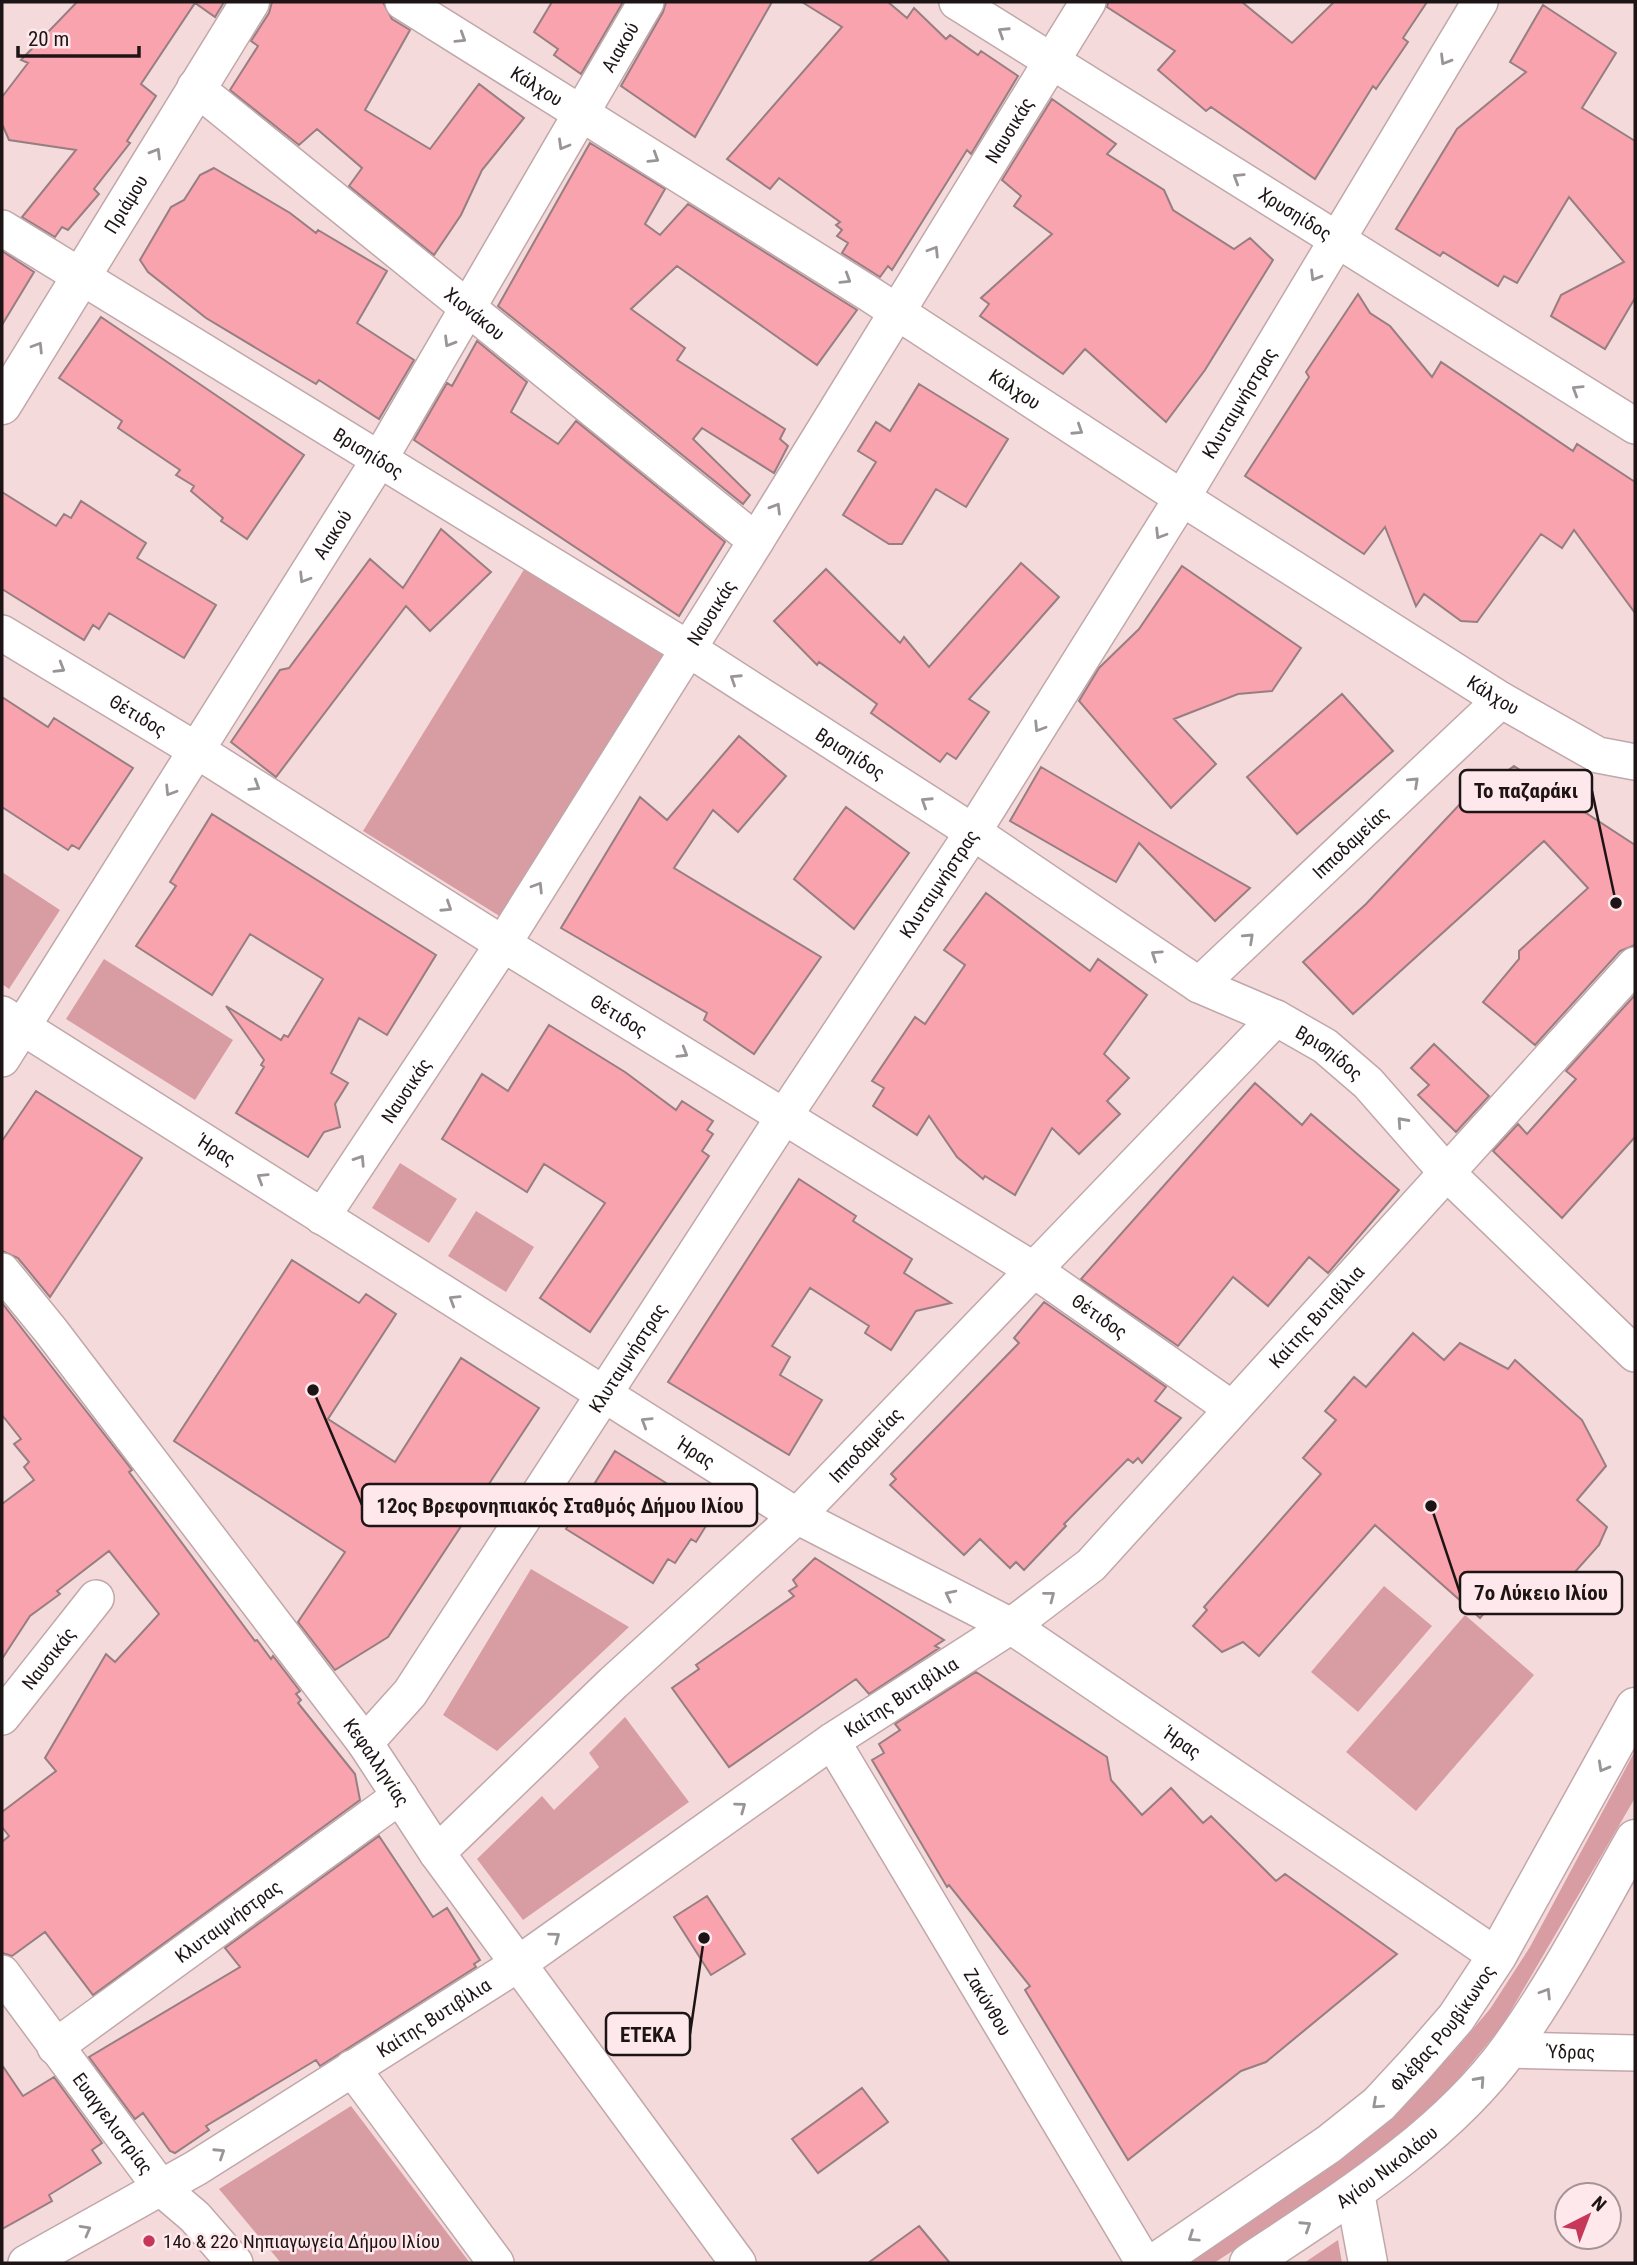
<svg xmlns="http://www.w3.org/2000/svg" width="1637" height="2265" font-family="'Roboto Condensed',sans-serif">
<rect width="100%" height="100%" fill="#f5dadc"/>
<path fill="#d89ca3" d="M525 568 663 655 501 917 363 831Z
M2 872 60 910 9 989 2 984Z
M104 959 233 1040 195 1100 66 1019Z
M400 1163 457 1199 429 1243 372 1208Z
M476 1211 534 1247 506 1292 448 1256Z
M531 1569 629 1627 497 1751 443 1715Z
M1384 1586 1432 1626 1358 1712 1311 1672Z
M1465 1615 1534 1675 1416 1811 1346 1752Z
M625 1717 689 1802 523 1920 477 1859 542 1796 554 1810 599 1767 589 1753Z
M1635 1751V1798L1502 2026 1451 2088 1421 2121 1332 2186 1214 2263H1172L1407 2100 1451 2055 1490 2009 1530 1947Z
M351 2106 470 2263H281L219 2189Z
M1338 2240 1342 2263H1304Z"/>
<path fill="#f8a3ae" stroke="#977e81" stroke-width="2" d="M77 2H224L215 17 195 3 141 84 156 96 127 141 130 143 94 189 99 194 68 230 62 227 55 237 22 217 76 150 9 140 2 124V97L28 63 21 60Z
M272 2H383L392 19 410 30 365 110 430 149 479 84 524 118 482 170 461 215 434 255 349 186 362 168 317 129 299 145 230 90 258 46 251 41 269 13Z
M552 2H623L581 74 554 55 558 49 534 32Z
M666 2H772L695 137 621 86 663 12Z
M802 2H888L907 18 914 8 946 39 950 35 978 55 981 51 1018 76 971 154 967 150 892 270 888 266 880 277 842 253 848 243 837 236 842 230 836 225 840 222 779 178 770 189 727 159 842 27Z
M1108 2H1242L1292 43 1334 2H1427L1403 38 1408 42 1376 89 1373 86 1315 179 1211 107 1206 111 1158 70 1175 51 1107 7Z
M1543 5 1616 53 1582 108 1635 141V298L1605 349 1551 316 1561 295 1624 262 1569 197 1517 283 1504 276 1498 286 1443 252 1440 256 1396 229 1457 129 1526 72 1510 62Z
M1052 99 1116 144 1107 154 1164 190 1173 210 1234 249 1250 238 1273 260 1205 370 1166 422 1085 349 1063 374 980 316 989 304 981 298 1052 234 1014 206 1021 196 1002 180Z
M590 143 665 189 645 224 660 235 688 204 857 310 817 365 677 266 631 309 685 348 677 360 785 429 780 439 788 446 774 473 702 428 693 439 750 495 743 504 498 306Z
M214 168 290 213 316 233 318 230 387 271 357 323 414 360 379 419 319 380 316 384 206 318 148 272 140 260 171 207 184 200 200 175Z
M2 251 34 272 2 325Z
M1358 294 1370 313 1390 326 1432 377 1441 362 1573 451 1577 444 1635 482V613L1574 530 1562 548 1541 534 1477 622 1461 621 1424 594 1416 606 1385 527 1364 554 1245 476 1309 377 1306 372Z
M101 317 304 455 247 539 221 521 223 518 191 491 194 486 176 475 180 470 118 428 122 421 59 378Z
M477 341 527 382 511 412 558 444 576 421 725 542 679 616 414 440 447 383 452 386Z
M919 384 1008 439 966 507 936 489 902 544H889L843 515 876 462 858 451 876 422 890 431Z
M2 492 56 526 64 514 71 518 81 501 146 543 137 558 216 605 184 658 109 613 99 629 93 625 84 640 2 589Z
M441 529 491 572 430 631 406 606 276 777 231 742 280 670 289 668 370 559 403 588Z
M1021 563 1059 597 969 699 989 712 956 759 947 753 940 762 871 713 877 704 819 662 817 665 774 621 826 569 900 643 904 637 929 667Z
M1182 566 1301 648 1272 691 1238 694 1174 719 1216 764 1171 808 1079 701 1099 668 1139 629Z
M1342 694 1393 751 1297 834 1247 777Z
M2 697 48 727 54 718 133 768 79 849 72 845 68 850 2 807Z
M739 736 786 776 738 832 713 810 674 868 821 957 754 1054 704 1020 707 1013 561 928 640 797 667 820Z
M1514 766 1635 845V945L1620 951 1535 1045 1483 1002 1519 959V951L1588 888 1544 841 1353 1014 1303 962 1366 904 1477 786 1483 789Z
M1041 767 1147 829 1250 888 1215 921 1139 843 1116 882 1010 821Z
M846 807 909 853 854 929 794 879Z
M212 814 436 955 387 1035 359 1018 331 1073 348 1083 335 1104 340 1127 324 1132 308 1157 236 1113 264 1067 261 1065 264 1060 226 1006 281 1040 284 1035 288 1037 323 979 250 934 212 995 136 946 176 886 170 882Z
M986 893 1090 971 1098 959 1147 995 1104 1054 1129 1078 1107 1101 1120 1114 1079 1154 1052 1128 1015 1195 985 1176 983 1179 957 1157 929 1116 917 1135 873 1106 884 1088 872 1081 915 1017 925 1024 965 965 944 950Z
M1635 995V1137L1562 1218 1493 1151 1518 1124 1527 1134 1576 1079 1566 1071Z
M549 1025 625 1072 676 1110 682 1101 713 1121 707 1130 713 1134 702 1151 709 1156 590 1332 540 1298 605 1203 544 1164 527 1192 442 1139 482 1074 508 1091Z
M1434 1044 1489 1096 1456 1132 1418 1095 1429 1085 1411 1068Z
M1255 1083 1302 1125 1311 1114 1399 1190 1328 1273 1309 1257 1268 1306 1233 1277 1178 1346 1081 1279Z
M36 1091 142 1158 50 1297 18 1258 2 1251V1141Z
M799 1179 856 1216 853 1221 912 1259 904 1273 951 1303 916 1311 891 1350 865 1333 869 1326 810 1288 772 1346 790 1357 780 1375 822 1400 789 1455 668 1382Z
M292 1260 359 1303 366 1294 396 1314 328 1419 395 1462 461 1358 539 1408 388 1637 335 1670 298 1622 345 1552 174 1441Z
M1044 1302 1166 1387 1155 1401 1181 1418 1142 1463 1138 1458 1133 1463 1128 1459 1064 1524 1066 1526 1024 1570 1016 1562 1010 1568 980 1539 964 1555 890 1485 896 1479 891 1474 1019 1343 1014 1338Z
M2 1303 132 1470 129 1472 255 1641 257 1640 271 1659 273 1656 300 1691 296 1694 301 1700 298 1703 355 1774 360 1800 93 1995 45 1932 12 1956 2 1953V1842L9 1836 2 1827V1812L56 1771 45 1758 106 1654 115 1662 159 1614 109 1551 57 1591 60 1594 30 1616 2 1659V1504L34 1480 24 1467 29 1462 14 1444 21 1439 2 1415Z
M1413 1333 1444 1360 1460 1343 1508 1369 1515 1360 1582 1420 1606 1466 1577 1500 1607 1527 1599 1545 1542 1609 1511 1582 1480 1618 1375 1525 1259 1656 1243 1642 1222 1652 1193 1626 1207 1610 1204 1607 1321 1474 1303 1458 1336 1420 1325 1411 1354 1377 1366 1387Z
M615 1451 714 1513 696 1542 691 1539 675 1563 668 1559 653 1583 566 1529Z
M815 1558 944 1640 935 1646 939 1648 869 1694 856 1679 729 1767 672 1688 699 1669 696 1665 794 1596 789 1591 797 1586 793 1580Z
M976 1672 1107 1757 1111 1780 1142 1815 1171 1788 1203 1823 1211 1816 1276 1881 1285 1874 1397 1954 1266 2062 1241 2071 1128 2160 1025 1990 1030 1986 949 1885 947 1887 872 1760 884 1753 879 1744 900 1730 895 1724Z
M379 1836 433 1917 447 1908 480 1960 474 1964 476 1967 320 2066 316 2060 206 2126 209 2130 175 2153 170 2151 143 2113 135 2119 89 2057 240 1967 225 1948Z
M707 1896 745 1954 711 1975 674 1917Z
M2 2065 23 2096 54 2077 102 2143 92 2150 101 2163 49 2195 52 2201 2 2229Z
M862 2088 888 2122 818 2173 792 2139Z
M919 2226 950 2263H868Z"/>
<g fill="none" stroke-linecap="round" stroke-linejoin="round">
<defs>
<g id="minor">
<path id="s1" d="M403 2 868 293 1182 498 1501 700 1598 755 1635 762"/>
<path id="s2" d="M957 2 1635 426"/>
<path id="s3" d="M195 87 756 541"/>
<path id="s4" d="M2 228 687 648 973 832 1199 985 1276 1018 1325 1046 1368 1083 1447 1173 1635 1354"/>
<path id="s5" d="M2 633 196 750 503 944 1034 1270 1231 1408"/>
<path id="s6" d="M1199 985 1501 700"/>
<path id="s7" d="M2 1014 797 1516 1011 1626 1497 1956"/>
<path id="s8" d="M2 1059 379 460 646 2"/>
<path id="s9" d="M322 1217 503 944 756 541 1088 2"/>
<path id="s10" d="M2 1271 51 1331 365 1743 437 1853 738 2263"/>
<path id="s11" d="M2 1717 96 1598"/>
<path id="s12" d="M832 1741 1144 2263"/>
<path id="s13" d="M365 1743 410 1693 785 1115 973 832 1182 498 1480 2"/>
<path id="s14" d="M437 1853 613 1683 797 1516 1276 1018"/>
<path id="s15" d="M2 1973 161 2188 195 2217 235 2263"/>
<path id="s16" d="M55 2047 400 1796"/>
<path id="s17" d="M1508 2050 1635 2053"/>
<path d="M352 2068 496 2263"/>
<path id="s18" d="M26 2263 196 2168 518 1964 832 1741 1011 1626 1091 1565 1635 965"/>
</g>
<g id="tertiary">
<path id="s19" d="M2 405 250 2"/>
<path d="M1355 2193 1368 2263"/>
<path id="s20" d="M1155 2263 1329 2144 1379 2104 1416 2064 1456 2018 1497 1956 1635 1707"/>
<path id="s21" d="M1249 2263C1339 2203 1445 2138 1510 2048 1557 1983 1595 1909 1635 1839"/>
</g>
</defs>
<use href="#minor" stroke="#c1a7aa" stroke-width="38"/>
<use href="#tertiary" stroke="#c1a7aa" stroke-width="41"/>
<use href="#minor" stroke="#fff" stroke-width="35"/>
<use href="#tertiary" stroke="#fff" stroke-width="38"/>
</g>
<defs><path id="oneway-chevron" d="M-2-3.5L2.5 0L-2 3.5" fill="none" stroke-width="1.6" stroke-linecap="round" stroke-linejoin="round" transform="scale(1.75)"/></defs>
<g stroke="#999596">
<use href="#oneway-chevron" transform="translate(1003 32) rotate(-147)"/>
<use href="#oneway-chevron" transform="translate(461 38) rotate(32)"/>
<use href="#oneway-chevron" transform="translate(1445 60) rotate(121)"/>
<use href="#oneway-chevron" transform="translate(563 145) rotate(120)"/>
<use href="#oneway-chevron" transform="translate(156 153) rotate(-59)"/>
<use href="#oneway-chevron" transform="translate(654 158) rotate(32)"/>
<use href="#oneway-chevron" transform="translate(1238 178) rotate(-148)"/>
<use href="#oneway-chevron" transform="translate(934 251) rotate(-58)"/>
<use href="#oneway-chevron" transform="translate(1315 276) rotate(121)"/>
<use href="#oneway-chevron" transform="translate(846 279) rotate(32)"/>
<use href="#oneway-chevron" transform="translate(449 342) rotate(121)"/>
<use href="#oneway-chevron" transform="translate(38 347) rotate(-58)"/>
<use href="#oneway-chevron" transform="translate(1577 390) rotate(-148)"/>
<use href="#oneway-chevron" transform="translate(1078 430) rotate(33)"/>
<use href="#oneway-chevron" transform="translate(776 508) rotate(-59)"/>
<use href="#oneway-chevron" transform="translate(1160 534) rotate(122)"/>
<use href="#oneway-chevron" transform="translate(304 578) rotate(122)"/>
<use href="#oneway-chevron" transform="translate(60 668) rotate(31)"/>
<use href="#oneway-chevron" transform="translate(735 679) rotate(-147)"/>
<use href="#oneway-chevron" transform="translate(1039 727) rotate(122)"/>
<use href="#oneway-chevron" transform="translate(1414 782) rotate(-43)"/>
<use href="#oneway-chevron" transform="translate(255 786) rotate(32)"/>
<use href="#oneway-chevron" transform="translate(170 791) rotate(122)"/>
<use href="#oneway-chevron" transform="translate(926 802) rotate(-147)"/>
<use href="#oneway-chevron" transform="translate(538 887) rotate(-58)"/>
<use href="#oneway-chevron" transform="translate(447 907) rotate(33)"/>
<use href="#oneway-chevron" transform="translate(1249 938) rotate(-43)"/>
<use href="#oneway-chevron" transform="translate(1156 955) rotate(-146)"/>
<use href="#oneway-chevron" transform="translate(683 1053) rotate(31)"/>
<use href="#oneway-chevron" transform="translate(1402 1122) rotate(-132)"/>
<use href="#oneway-chevron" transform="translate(360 1160) rotate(-57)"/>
<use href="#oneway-chevron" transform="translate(262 1178) rotate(-148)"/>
<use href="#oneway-chevron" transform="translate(454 1300) rotate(-148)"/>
<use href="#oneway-chevron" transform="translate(646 1422) rotate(-148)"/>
<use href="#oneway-chevron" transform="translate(950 1595) rotate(-153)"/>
<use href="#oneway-chevron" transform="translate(1050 1596) rotate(-38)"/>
<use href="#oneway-chevron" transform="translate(1603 1767) rotate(119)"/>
<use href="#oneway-chevron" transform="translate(741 1807) rotate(-36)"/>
<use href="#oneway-chevron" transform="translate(555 1937) rotate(-36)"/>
<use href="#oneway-chevron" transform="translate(1546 1993) rotate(-58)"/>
<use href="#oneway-chevron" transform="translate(1480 2081) rotate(-48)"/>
<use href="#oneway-chevron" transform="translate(1377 2104) rotate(138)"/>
<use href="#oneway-chevron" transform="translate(220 2153) rotate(-33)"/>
<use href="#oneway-chevron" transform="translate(1306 2226) rotate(-33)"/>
<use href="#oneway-chevron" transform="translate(86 2230) rotate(-29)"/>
<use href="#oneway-chevron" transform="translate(1193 2237) rotate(146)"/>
</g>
<circle fill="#c7375a" stroke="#ffe8eb" stroke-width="2.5" cx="149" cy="2241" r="7"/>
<g text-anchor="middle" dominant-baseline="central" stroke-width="5" stroke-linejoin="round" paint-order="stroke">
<g font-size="19" fill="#1d1415" stroke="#ffe8eb">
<text stroke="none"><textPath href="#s8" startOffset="1186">Αιακού</textPath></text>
<text stroke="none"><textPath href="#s1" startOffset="158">Κάλχου</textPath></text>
<text stroke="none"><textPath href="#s9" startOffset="1286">Ναυσικάς</textPath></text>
<text stroke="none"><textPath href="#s19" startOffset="236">Πριάμου</textPath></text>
<text stroke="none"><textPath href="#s2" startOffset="399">Χρυσηίδος</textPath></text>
<text stroke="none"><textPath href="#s3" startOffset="360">Χιονάκου</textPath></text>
<text stroke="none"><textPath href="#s1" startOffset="724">Κάλχου</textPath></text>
<text stroke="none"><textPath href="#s13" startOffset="1601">Κλυταιμνήστρας</textPath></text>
<text stroke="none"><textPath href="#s4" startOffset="430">Βρισηίδος</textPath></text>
<text stroke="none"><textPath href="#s8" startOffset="620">Αιακού</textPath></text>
<text stroke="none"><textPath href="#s9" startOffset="719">Ναυσικάς</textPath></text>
<text stroke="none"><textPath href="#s1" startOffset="1292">Κάλχου</textPath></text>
<text stroke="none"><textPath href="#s5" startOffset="159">Θέτιδος</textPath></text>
<text stroke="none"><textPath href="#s4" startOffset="998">Βρισηίδος</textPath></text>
<text stroke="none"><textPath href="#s6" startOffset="208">Ιπποδαμείας</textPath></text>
<text stroke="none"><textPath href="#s13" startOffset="1034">Κλυταιμνήστρας</textPath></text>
<text stroke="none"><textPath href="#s5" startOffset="726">Θέτιδος</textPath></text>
<text stroke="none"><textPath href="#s4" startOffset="1564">Βρισηίδος</textPath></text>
<text stroke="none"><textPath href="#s9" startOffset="152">Ναυσικάς</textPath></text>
<text stroke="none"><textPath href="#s7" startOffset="254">Ήρας</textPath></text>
<text stroke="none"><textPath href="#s18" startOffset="1610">Καίτης Βυτιβίλια</textPath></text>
<text stroke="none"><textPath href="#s5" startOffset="1293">Θέτιδος</textPath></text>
<text stroke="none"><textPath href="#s13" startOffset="467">Κλυταιμνήστρας</textPath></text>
<text stroke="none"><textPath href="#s14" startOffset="592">Ιπποδαμείας</textPath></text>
<text stroke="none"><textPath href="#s7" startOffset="821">Ήρας</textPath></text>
<text stroke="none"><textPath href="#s11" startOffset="75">Ναυσικάς</textPath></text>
<text stroke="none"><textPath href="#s18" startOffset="1043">Καίτης Βυτιβίλια</textPath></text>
<text stroke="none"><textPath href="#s7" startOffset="1388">Ήρας</textPath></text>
<text stroke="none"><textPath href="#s10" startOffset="618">Κεφαλληνίας</textPath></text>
<text stroke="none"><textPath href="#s16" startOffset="214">Κλυταιμνήστρας</textPath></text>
<text stroke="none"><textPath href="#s12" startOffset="304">Ζακύνθου</textPath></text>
<text stroke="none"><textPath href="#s18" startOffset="476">Καίτης Βυτιβίλια</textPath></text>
<text stroke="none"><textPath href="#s20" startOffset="374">Φλέβας Ρουβίκωνος</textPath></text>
<text stroke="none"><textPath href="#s17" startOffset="63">Ύδρας</textPath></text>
<text stroke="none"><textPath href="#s15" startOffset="187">Ευαγγελιστρίας</textPath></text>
<text stroke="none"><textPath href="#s21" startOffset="168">Αγίου Νικολάου</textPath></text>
</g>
<g font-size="19" fill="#1d1415" stroke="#ffe8eb" text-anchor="start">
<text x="163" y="2241">14ο &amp; 22ο Νηπιαγωγεία Δήμου Ιλίου</text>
</g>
</g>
<path fill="none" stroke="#1d1415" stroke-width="2.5" d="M1616 903L1592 791M313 1390L362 1505M1431 1506L1460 1593M704 1938L690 2034"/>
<g fill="#1d1415" stroke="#ffe8eb" stroke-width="2.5">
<circle cx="1616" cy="903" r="7"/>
<circle cx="313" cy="1390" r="7"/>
<circle cx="1431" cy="1506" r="7"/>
<circle cx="704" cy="1938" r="7"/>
</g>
<g fill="#ffe8eb" stroke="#1d1415" stroke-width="2.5">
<rect x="1460" y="770" width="132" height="42" rx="7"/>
<rect x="362" y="1484" width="395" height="42" rx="7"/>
<rect x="1460" y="1572" width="162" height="42" rx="7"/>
<rect x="606" y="2013" width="84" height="42" rx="7"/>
</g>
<g font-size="21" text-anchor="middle" font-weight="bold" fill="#1d1415">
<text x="1526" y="798">Το παζαράκι</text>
<text x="560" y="1513">12ος Βρεφονηπιακός Σταθμός Δήμου Ιλίου</text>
<text x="1541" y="1600">7ο Λύκειο Ιλίου</text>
<text x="648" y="2042">ΕΤΕΚΑ</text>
</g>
<rect width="1637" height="2265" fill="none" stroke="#1d1415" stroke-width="7"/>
<g transform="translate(1588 2216) rotate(42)"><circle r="33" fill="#ffe8eb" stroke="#a59395" stroke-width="2"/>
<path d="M0-5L12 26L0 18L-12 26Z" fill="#c7375a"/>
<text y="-10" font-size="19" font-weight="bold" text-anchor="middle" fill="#1d1415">N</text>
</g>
<path d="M18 46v10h121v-10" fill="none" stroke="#1d1415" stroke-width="3.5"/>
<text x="28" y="46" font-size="21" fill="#1d1415" stroke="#ffe8eb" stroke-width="5" paint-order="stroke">20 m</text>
</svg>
